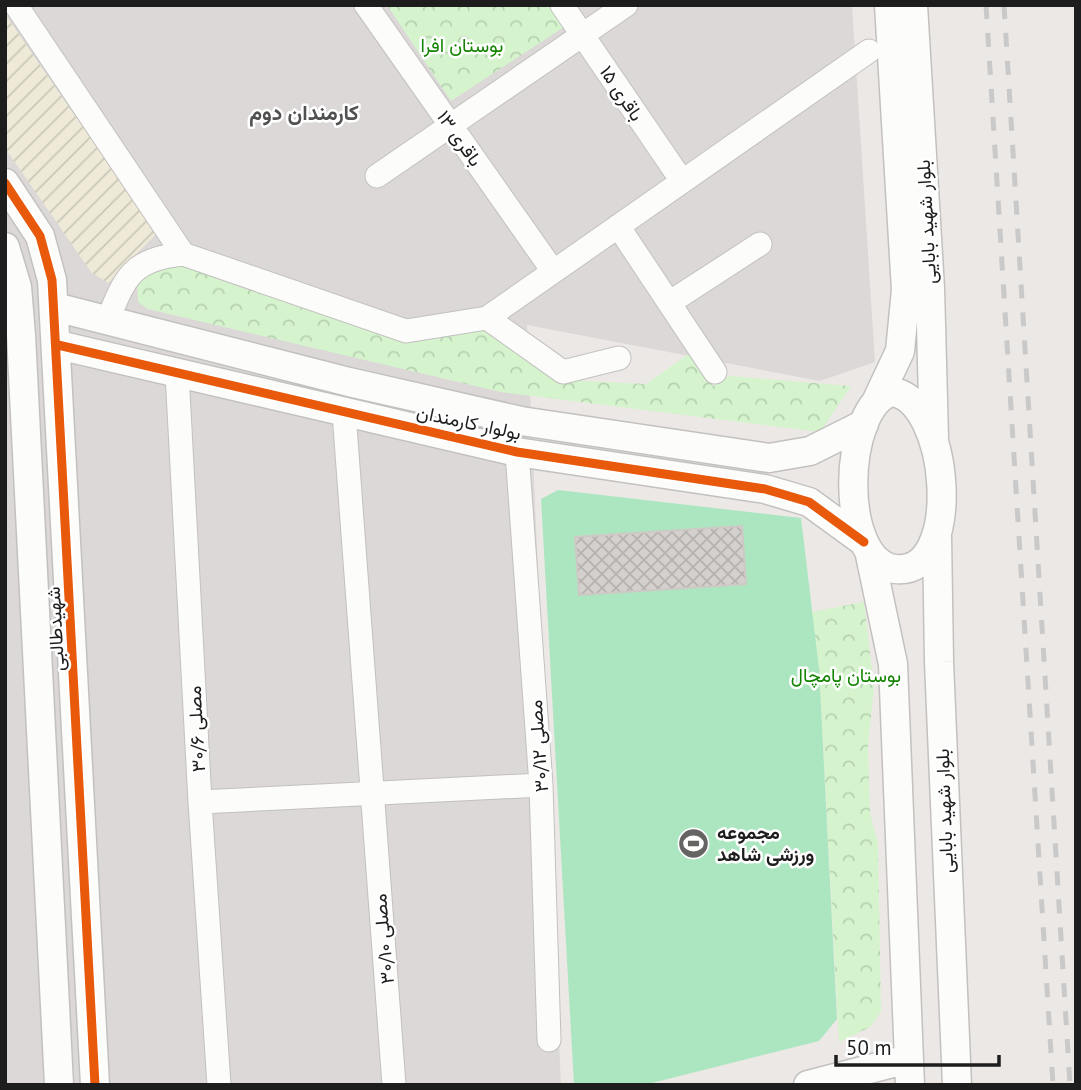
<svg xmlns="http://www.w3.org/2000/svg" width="1081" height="1090" font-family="'PT Sans',Vazirmatn,sans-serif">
<defs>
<pattern id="farmland-furrows" width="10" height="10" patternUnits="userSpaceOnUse" patternTransform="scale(1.75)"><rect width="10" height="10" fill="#eeead7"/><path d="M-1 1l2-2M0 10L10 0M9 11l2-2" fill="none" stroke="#ccc8b8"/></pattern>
<pattern id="park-crowns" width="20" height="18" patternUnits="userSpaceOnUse" patternTransform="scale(1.75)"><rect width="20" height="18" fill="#d5f4cd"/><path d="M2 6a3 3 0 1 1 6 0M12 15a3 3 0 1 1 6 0" fill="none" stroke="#b6d1b0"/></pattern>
<pattern id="building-cross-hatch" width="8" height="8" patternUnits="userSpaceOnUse" patternTransform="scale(1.75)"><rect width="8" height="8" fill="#d4d0cd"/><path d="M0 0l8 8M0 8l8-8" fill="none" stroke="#b6b2b0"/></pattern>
</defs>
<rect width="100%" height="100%" fill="#ece8e5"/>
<path fill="#dbd8d7" d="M5 5H852L875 362 820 381 527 325 561 1085H5Z"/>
<path fill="url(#farmland-furrows)" d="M5 14 156 234 108 283 91 272 5 148Z"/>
<path fill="url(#park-crowns)" d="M387 5H554L567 25 451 101Z
M189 264 410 343 484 330 562 380 646 384 690 353 713 386 730 376 851 386 820 432 501 392 148 309 138 302 137 284 155 268Z
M864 602 874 687 868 744 870 813 878 843 881 1012 870 1027 839 1042 819 668 812 612Z"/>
<path fill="#ace6c1" d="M558 490 801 518 819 668 837 1019 819 1041 644 1085H574L541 499Z"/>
<path fill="url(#building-cross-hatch)" stroke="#cfc9c6" stroke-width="2" d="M742 526 746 584 579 595 575 537Z"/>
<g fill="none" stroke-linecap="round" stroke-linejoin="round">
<defs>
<path id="minor" d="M16 5 183 254
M366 5 553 271
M562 5 682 181
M377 176 626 5
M618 226 715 372
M669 303 760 244
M487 318 869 51
M108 320C125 276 133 259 183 254L406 331 487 318 563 372 619 358
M177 373 200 802 219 1085
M344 413 394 1085
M517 452 541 785 549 1040
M200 802 541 785"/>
<path id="tertiary" d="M913 5 930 288 934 438
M5 183 40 236 52 280 95 1085
M5 247 17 287 21 335 59 1085
M55 307 349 382 521 421 769 458 810 451 864 424
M58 345 517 452 765 489 809 502 864 542
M891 392C950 396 965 578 895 569 838 562 842 408 891 392Z
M877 400 900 351 906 290 889 5
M937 536 939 662 957 1085
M870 555 893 664 910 1085
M808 1085 908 1059"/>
</defs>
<use href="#minor" stroke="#c3c1c0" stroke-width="25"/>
<use href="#tertiary" stroke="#c3c1c0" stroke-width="31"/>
<use href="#minor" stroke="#fcfcfb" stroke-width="23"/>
<use href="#tertiary" stroke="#fcfcfb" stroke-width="28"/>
<path stroke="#cac9c9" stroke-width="5" stroke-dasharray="14 14" stroke-linecap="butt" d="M986 5 1053 1085
M1004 5 1070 1085"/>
<defs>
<path id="cycleway" d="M5 183 40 236 52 280 95 1085
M58 345 517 452 765 489 809 502 864 542"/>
</defs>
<use href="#cycleway" stroke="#fff" stroke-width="13"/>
<use href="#cycleway" stroke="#e8590c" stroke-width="9"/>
</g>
<defs>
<symbol id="stadium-disc" viewBox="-11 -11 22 22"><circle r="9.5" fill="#656463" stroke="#fff"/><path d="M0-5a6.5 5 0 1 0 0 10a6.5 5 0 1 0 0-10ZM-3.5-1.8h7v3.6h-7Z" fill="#fff"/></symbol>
</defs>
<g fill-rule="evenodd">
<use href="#stadium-disc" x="676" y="826" width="35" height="35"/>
</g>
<g text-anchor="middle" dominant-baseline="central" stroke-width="5" stroke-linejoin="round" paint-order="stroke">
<g font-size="19" fill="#138302" stroke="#fff">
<text x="462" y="45">بوستان افرا</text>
<text x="846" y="675">بوستان پامچال</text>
</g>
<g font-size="19" fill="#1d1d1d" stroke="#fff">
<text transform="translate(622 93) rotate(56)">باقری ۱۵</text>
<text transform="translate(460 138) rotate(55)">باقری ۱۳</text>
<text transform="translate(926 222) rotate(-93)">بلوار شهید بابایی</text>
<text transform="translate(469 422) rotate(12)">بولوار کارمندان</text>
<text transform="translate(55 629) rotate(-93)">شهیدطالبی</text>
<text transform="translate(196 729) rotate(-93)">مصلی ۳۰/۶</text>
<text transform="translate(538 746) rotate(-94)">مصلی ۳۰/۱۲</text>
<text transform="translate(944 811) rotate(-92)">بلوار شهید بابایی</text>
<text transform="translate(383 939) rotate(-95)">مصلی ۳۰/۱۰</text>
</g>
<g font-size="19" font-weight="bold" fill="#1d1d1d" stroke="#fff" text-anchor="start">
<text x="717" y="832">مجموعه<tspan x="717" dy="22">ورزشی شاهد</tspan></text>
</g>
<g font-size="21" font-weight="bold" fill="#505050" stroke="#fff">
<text x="304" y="112">کارمندان دوم</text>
</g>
</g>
<rect width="1081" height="1090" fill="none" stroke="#1d1d1d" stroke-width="14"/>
<path d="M836 1055v10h163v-10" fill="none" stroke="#1d1d1d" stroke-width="3.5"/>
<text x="846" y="1055" font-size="21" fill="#1d1d1d" stroke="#ffffff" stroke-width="5" paint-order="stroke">50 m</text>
</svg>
